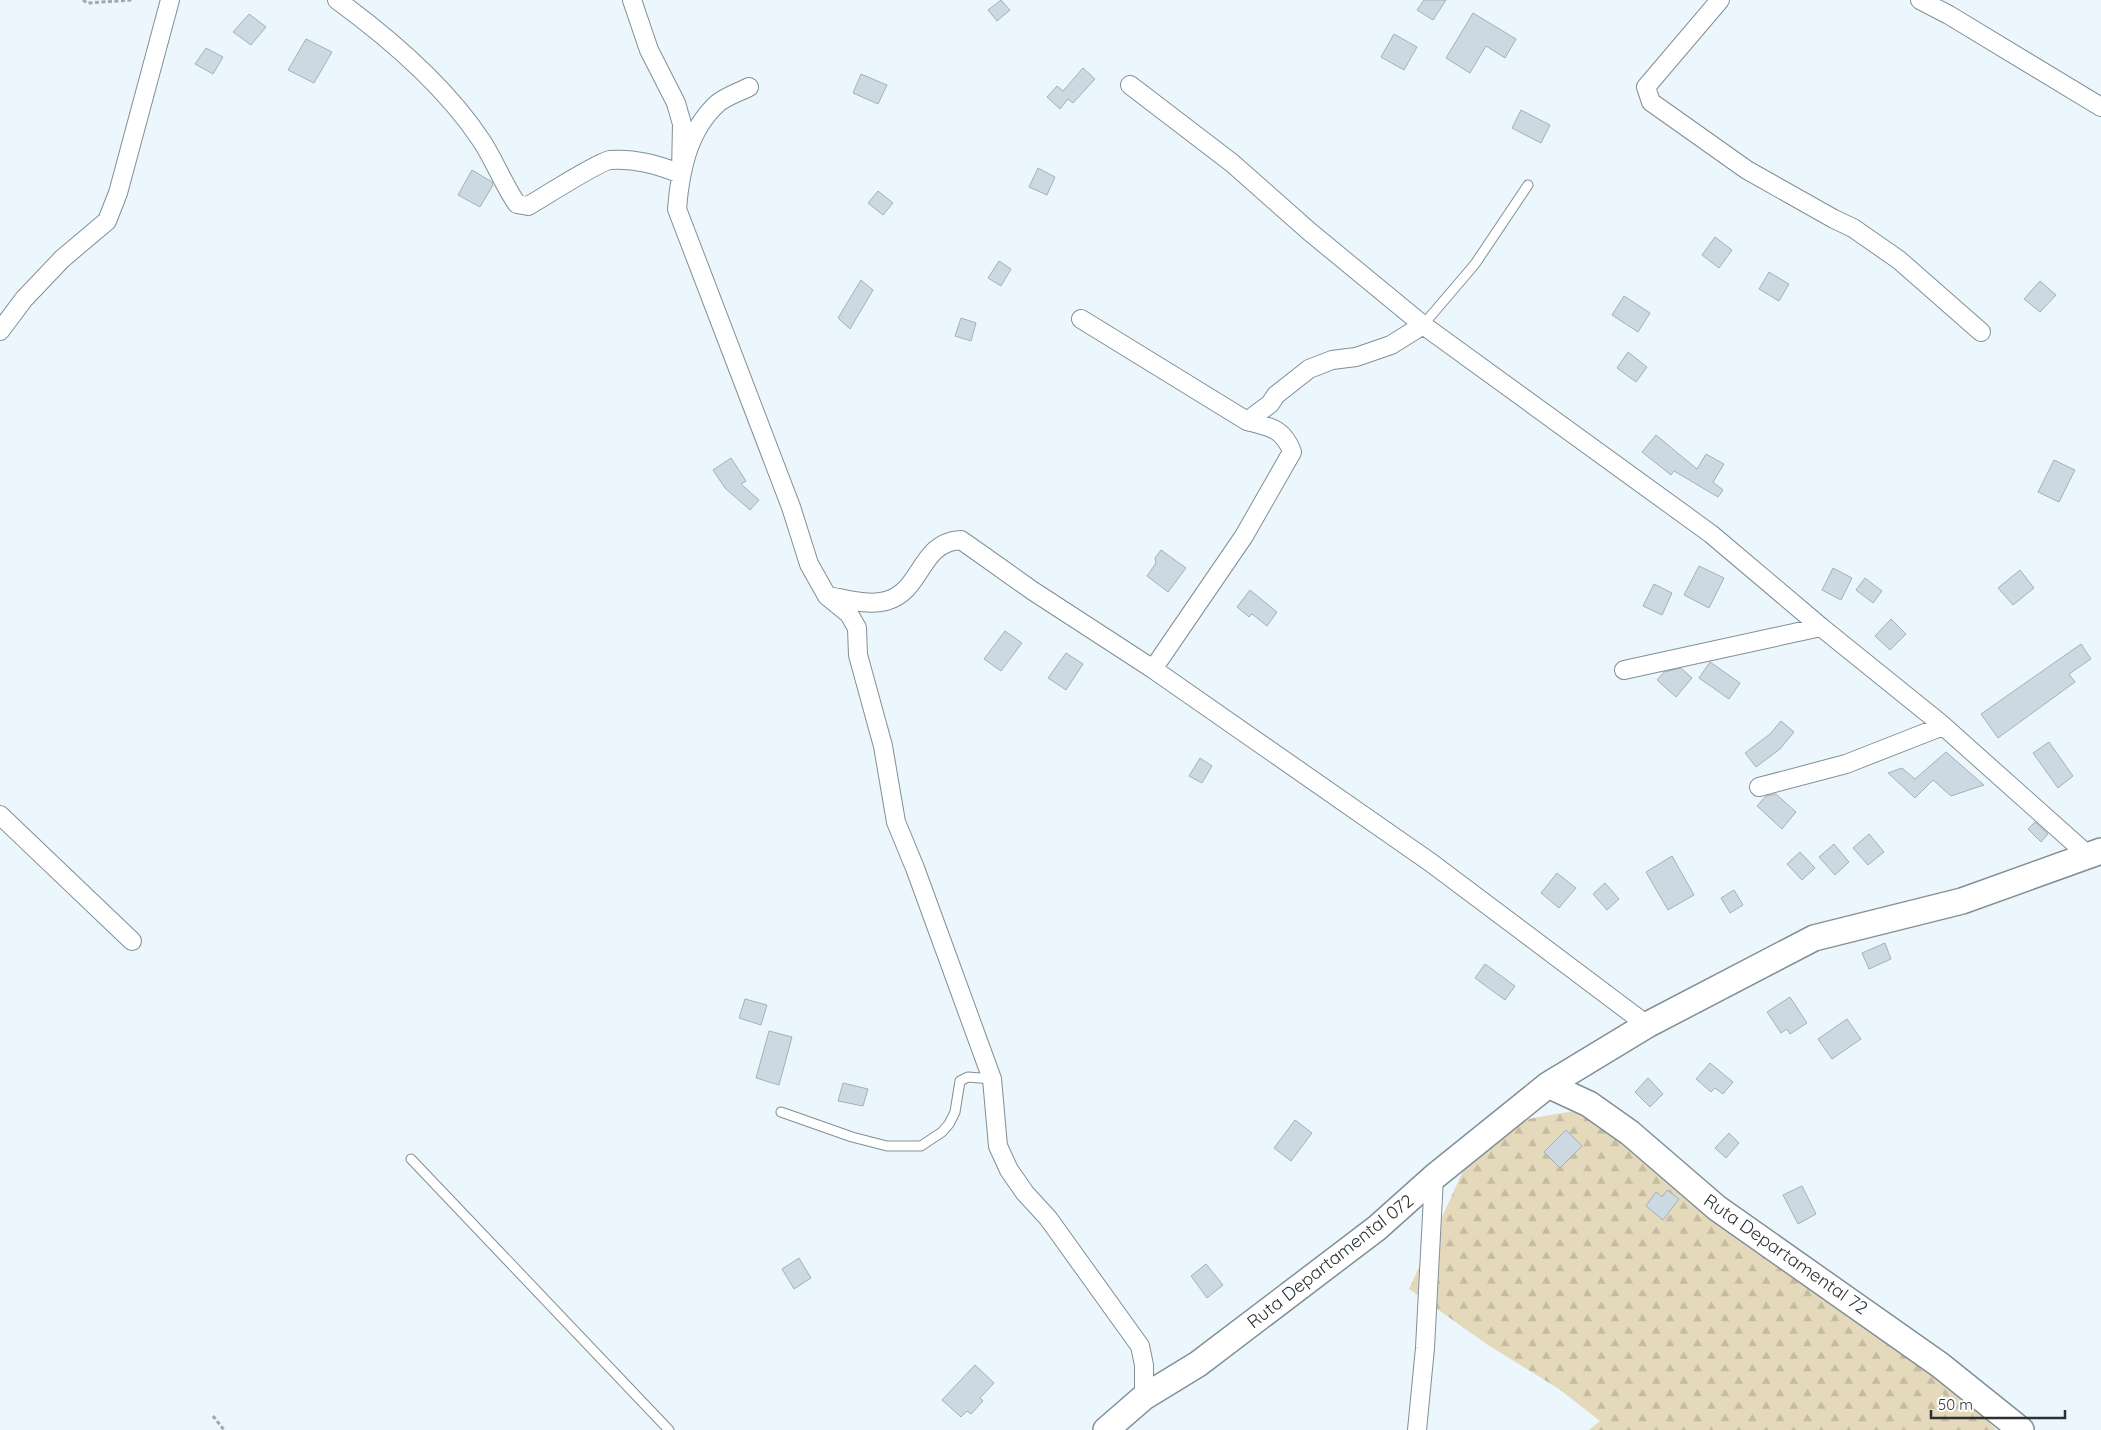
<svg xmlns="http://www.w3.org/2000/svg" width="2101" height="1430" font-family="Quicksand,sans-serif">
<defs>
<pattern id="forest-firs" width="22" height="20" patternUnits="userSpaceOnUse" patternTransform="scale(1.25)"><rect width="22" height="20" fill="#e4d9ba"/><path d="M5 1l3.5 6h-7zM16 11l3.5 6h-7z" fill="#c4bba0"/></pattern>
</defs>
<rect width="100%" height="100%" fill="#ebf6fd"/>
<path fill="url(#forest-firs)" d="M1579 1110 1632 1149 1695 1203 1763 1257 1899 1350 1966 1399 1996 1430H1589L1600 1421 1559 1389 1488 1345 1409 1289 1469 1158 1528 1119Z"/>
<path fill="#ccd9e2" stroke="#a4b1b9" d="M1001 0 1010 10 997 21 988 10Z
M1424 0H1446L1433 20 1417 10Z
M1473 13 1516 39 1505 58 1486 46 1470 73 1446 58Z
M249 14 266 27 251 45 233 32Z
M1394 34 1417 47 1404 70 1381 57Z
M306 39 332 52 314 83 288 70Z
M206 48 223 57 213 74 195 64Z
M1083 68 1095 79 1073 103 1068 99 1060 109 1047 97 1057 86 1063 91Z
M861 74 887 85 878 104 853 93Z
M1521 110 1550 125 1541 143 1512 128Z
M1038 168 1055 177 1047 195 1029 187Z
M472 170 492 182 493 185 480 207 458 195Z
M878 191 893 203 883 215 868 203Z
M1715 237 1732 250 1719 268 1702 255Z
M999 261 1011 269 1001 286 988 278Z
M1769 272 1789 284 1779 301 1759 289Z
M861 280 873 290 850 329 838 318Z
M2040 281 2056 295 2040 312 2024 299Z
M1624 296 1650 313 1638 332 1612 315Z
M961 318 976 323 971 341 955 336Z
M1628 352 1647 367 1636 382 1617 368Z
M1656 435 1697 469 1706 454 1724 464 1713 482 1723 490 1718 497 1674 471 1671 475 1642 452Z
M731 458 746 481 741 484 759 500 750 510 725 488 713 470Z
M2054 460 2075 470 2059 502 2038 492Z
M1161 550 1186 568 1168 592 1147 576 1156 563 1155 558Z
M1699 566 1724 578 1709 608 1684 595Z
M1833 568 1852 578 1841 600 1822 590Z
M2020 570 2034 588 2013 605 1998 588Z
M1865 578 1882 591 1873 603 1856 590Z
M1654 584 1672 593 1662 615 1643 606Z
M1250 590 1277 612 1267 626 1252 614 1249 617 1237 607Z
M1891 619 1906 634 1890 650 1875 636Z
M1005 631 1022 643 1001 671 984 659Z
M2081 644 2091 659 2069 674 2075 682 1998 738 1981 714Z
M1066 653 1083 664 1066 690 1048 678Z
M1710 662 1740 683 1729 699 1699 678Z
M1681 668 1692 678 1676 697 1657 680 1664 672Z
M1781 721 1794 732 1780 749 1756 767 1745 753 1770 734Z
M2049 742 2073 776 2058 788 2033 753Z
M1946 752 1984 785 1951 796 1933 780 1915 798 1888 773 1902 768 1915 779Z
M1200 758 1212 766 1202 783 1189 776Z
M1776 794 1796 812 1782 829 1757 806 1766 796Z
M2035 822 2048 834 2041 842 2028 829Z
M1869 834 1884 852 1868 865 1853 848Z
M1834 844 1849 862 1835 875 1819 857Z
M1800 852 1815 868 1802 880 1787 864Z
M1672 856 1694 895 1668 910 1646 872Z
M1557 873 1576 888 1559 908 1541 893Z
M1605 883 1619 899 1607 910 1593 894Z
M1734 890 1743 905 1730 913 1721 898Z
M1885 943 1891 959 1869 969 1862 953Z
M1485 964 1515 986 1505 1000 1475 978Z
M1790 997 1807 1023 1790 1034 1787 1029 1781 1033 1767 1012Z
M745 999 767 1005 761 1025 739 1018Z
M1847 1019 1861 1039 1832 1059 1818 1039Z
M769 1031 792 1037 779 1085 756 1078Z
M1710 1063 1733 1082 1723 1094 1715 1088 1711 1092 1696 1079Z
M1648 1078 1663 1094 1650 1107 1635 1092Z
M843 1083 868 1089 863 1106 838 1101Z
M1295 1120 1312 1133 1291 1161 1274 1148Z
M1566 1130 1582 1146 1560 1168 1544 1152Z
M1729 1133 1739 1143 1726 1158 1715 1148Z
M1802 1186 1816 1214 1798 1224 1783 1195Z
M1667 1190 1679 1199 1663 1220 1646 1206 1656 1192 1662 1197Z
M799 1258 811 1278 794 1289 782 1269Z
M1206 1264 1223 1285 1207 1298 1191 1276Z
M975 1365 994 1383 980 1398 983 1401 971 1414 967 1411 961 1417 942 1400Z"/>
<g fill="none" stroke-linecap="round" stroke-linejoin="round">
<defs>
<path id="lane" d="M1423 325 1475 264 1528 185
M781 1112 852 1137 887 1146H921L942 1132 949 1124 955 1112 960 1081 968 1077 992 1079
M411 1159 669 1430"/>
<path id="street" d="M337 0C389 38 445 86 481 140 495 161 503 184 517 204L528 206C542 198 598 162 610 160 635 158 658 165 681 174L682 124 676 103 649 50 632 0
M1720 0 1646 87 1651 102 1747 170 1834 219 1853 228 1899 260 1981 332
M1920 0 1949 15 2101 107
M1130 85 1232 163 1310 232 1423 325 1711 534 1821 627 1940 723 2089 856
M749 87C739 92 727 96 718 103 688 130 680 171 677 209L791 507 809 564 827 596 849 614 857 628 858 655 883 746 896 822 915 868 992 1079 998 1146 1009 1170 1025 1193 1048 1218 1140 1346 1144 1365V1397
M1081 319 1247 421C1270 427 1283 428 1292 452L1244 536 1153 669
M0 331 24 299 62 259 107 221 118 193 170 0
M1247 421 1270 404 1276 395 1309 369 1332 360 1356 357 1391 345 1423 325
M828 596C846 599 868 606 886 601 923 591 919 542 961 540L1033 591 1153 669 1430 862 1647 1025
M1624 670 1821 627
M1759 787 1846 764 1943 726
M0 815 132 941
M1417 1430 1425 1348 1434 1177"/>
<path id="secondary" d="M1548 1085 1589 1104 1630 1133 1717 1208 1940 1365 2021 1430
M1106 1430 1144 1397 1198 1364 1377 1228 1434 1177 1548 1085 1647 1025 1814 938 1962 901 2101 851"/>
</defs>
<use href="#lane" stroke="#828f97" stroke-width="11"/>
<use href="#street" stroke="#828f97" stroke-width="20"/>
<use href="#secondary" stroke="#828f97" stroke-width="28"/>
<path stroke="#a0a9ae" stroke-width="3" stroke-dasharray="4 2.5" stroke-linecap="butt" d="M83 0 87 3 133 0
M213 1416 224 1430"/>
<use href="#lane" stroke="#fff" stroke-width="9"/>
<use href="#street" stroke="#fff" stroke-width="18"/>
<use href="#secondary" stroke="#fff" stroke-width="25"/>
</g>
<g text-anchor="middle" dominant-baseline="central" stroke-width="4" stroke-linejoin="round" paint-order="stroke">
<g font-size="18" fill="#2b3033" stroke="#fff">
<text transform="translate(1786 1254) rotate(35)">Ruta Departamental 72</text>
<text transform="translate(1330 1261) rotate(-38)">Ruta Departamental 072</text>
</g>
</g>
<path d="M1931 1410v8h134v-8" fill="none" stroke="#2b3033" stroke-width="2.5"/>
<text x="1938" y="1410" font-size="15" fill="#2b3033" stroke="#ffffff" stroke-width="4" paint-order="stroke">50 m</text>
</svg>
